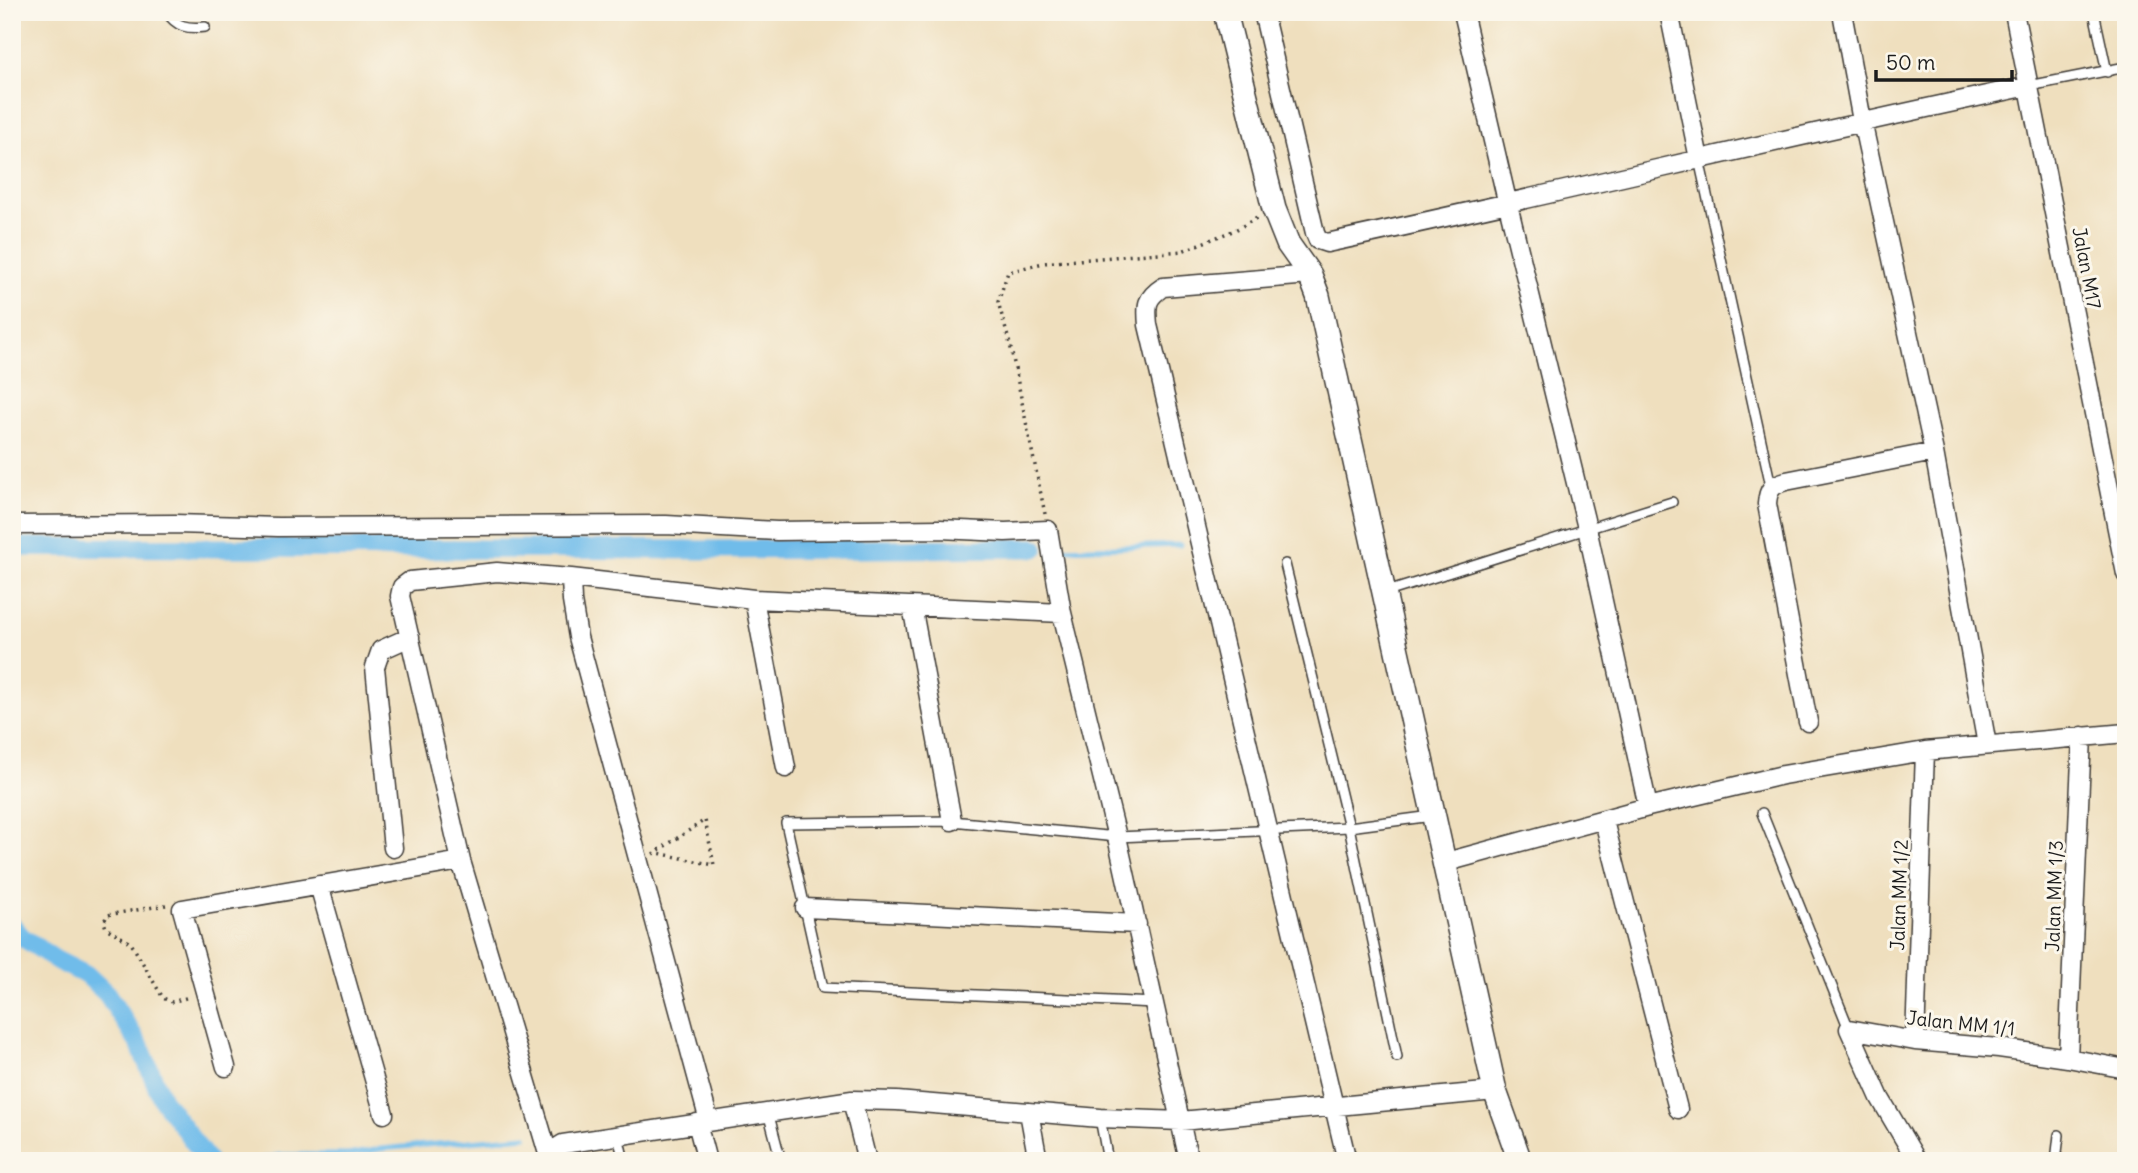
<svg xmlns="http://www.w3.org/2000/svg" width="2138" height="1173" font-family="Delius,sans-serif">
<rect width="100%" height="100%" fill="#fbf7ec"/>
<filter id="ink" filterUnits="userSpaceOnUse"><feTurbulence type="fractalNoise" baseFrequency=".0143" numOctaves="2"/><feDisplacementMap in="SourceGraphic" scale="14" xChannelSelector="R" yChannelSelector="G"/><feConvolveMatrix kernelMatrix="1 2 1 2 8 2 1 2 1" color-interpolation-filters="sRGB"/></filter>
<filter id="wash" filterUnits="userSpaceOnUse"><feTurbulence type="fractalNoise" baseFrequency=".00686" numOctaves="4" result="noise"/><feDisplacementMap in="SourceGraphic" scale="28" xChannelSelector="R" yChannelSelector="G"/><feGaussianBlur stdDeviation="1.57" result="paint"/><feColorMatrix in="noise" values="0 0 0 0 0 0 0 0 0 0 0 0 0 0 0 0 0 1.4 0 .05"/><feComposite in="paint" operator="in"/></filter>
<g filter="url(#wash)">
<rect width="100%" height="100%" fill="#efdfbe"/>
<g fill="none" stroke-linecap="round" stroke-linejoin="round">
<path stroke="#70bcea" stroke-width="5" d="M1062 549 1180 545
M251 1161 281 1155H348L381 1149 526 1136"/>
<path stroke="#70bcea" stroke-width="19" d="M12 547 699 550 1035 548
M12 925 22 937 56 960 88 976 107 994 140 1046 162 1099 208 1161"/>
</g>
</g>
<g filter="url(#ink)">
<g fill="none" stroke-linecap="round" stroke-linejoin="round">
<defs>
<path id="service" d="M167 12C176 27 188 29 205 27
M2094 12 2107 72
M2029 86 2126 67
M1699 159 1771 486
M1285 564 1349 827 1397 1057
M1384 593 1672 502
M1762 813 1849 1029
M1155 1003 823 988 786 823 952 821 1117 837 1349 827 1432 816
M768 1112 781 1161
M1100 1118 1108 1161
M618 1136 624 1161
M2056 1161 2059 1135"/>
<path id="minor" d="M1263 12 1315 233 1318 240 1327 243C1562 193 1795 135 2029 86
M1463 12 1508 205 1587 528 1648 807
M1669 12 1699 159
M1842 12 1862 121 1934 452
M2014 12 2126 574
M1310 275 1163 287C1146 298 1146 305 1148 325L1347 1161
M12 525 175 524 278 527 666 525 777 531 940 529 1005 532 1048 530 1062 613 1117 837 1189 1161
M912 606 952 821
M1808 722 1767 504C1768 489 1772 485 1786 481L1934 452 1987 745
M786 768 754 599 1062 613
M1604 821 1678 1109
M393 848 375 667 381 650 410 637
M1443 863 1648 807 1783 775 1925 751 2126 733
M319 885 384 1114
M805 908 1137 924
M1849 1029 1915 1041 1999 1048 2068 1058 2126 1069
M1849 1029 1880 1098 1917 1161
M1915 1041 1925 751
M2068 1058 2082 736
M226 1067 182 909 461 861
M852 1100 867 1161
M1029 1112 1038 1161
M709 1121 578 637 572 601 571 578 754 599
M697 1123 707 1161
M549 1157 461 861 400 596 402 587 410 581 497 572 571 578
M547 1161 555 1149 563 1144 852 1100 897 1101 1100 1118 1181 1121 1495 1091"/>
<path id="tertiary" d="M1225 12 1274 209 1288 244 1310 275 1318 296 1495 1091 1520 1161"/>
</defs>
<use href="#service" stroke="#3c3934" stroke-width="12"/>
<use href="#minor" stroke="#3c3934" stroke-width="21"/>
<use href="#tertiary" stroke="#3c3934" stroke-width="26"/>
<path stroke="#3c3934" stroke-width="3.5" stroke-dasharray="2 5" stroke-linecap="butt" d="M1045 514 1010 344 998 302 1008 272 1043 263 1182 251 1235 230 1257 218
M653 854 705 820 714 865 658 853
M166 905 107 915 104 922 106 928 131 943 163 998 172 1002 189 997"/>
<use href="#service" stroke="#fff" stroke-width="9"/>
<use href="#minor" stroke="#fff" stroke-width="18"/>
<use href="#tertiary" stroke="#fff" stroke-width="23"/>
</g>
</g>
<g text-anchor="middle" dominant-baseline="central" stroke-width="6" stroke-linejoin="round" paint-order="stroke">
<g font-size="19" fill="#1c1c1c" stroke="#fbf7ec">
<text transform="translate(2087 268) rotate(79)">Jalan M17</text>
<text transform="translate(1899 895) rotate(-88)">Jalan MM 1/2</text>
<text transform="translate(2054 896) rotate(-88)">Jalan MM 1/3</text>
<text transform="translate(1961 1023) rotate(6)">Jalan MM 1/1</text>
</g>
</g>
<rect width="2138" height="1173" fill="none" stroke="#fbf7ec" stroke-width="42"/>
<path d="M1876 70v10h136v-10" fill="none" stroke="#1c1c1c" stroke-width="3.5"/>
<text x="1886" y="70" font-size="21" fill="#1c1c1c" stroke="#fbf7ec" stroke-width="5" paint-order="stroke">50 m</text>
</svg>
